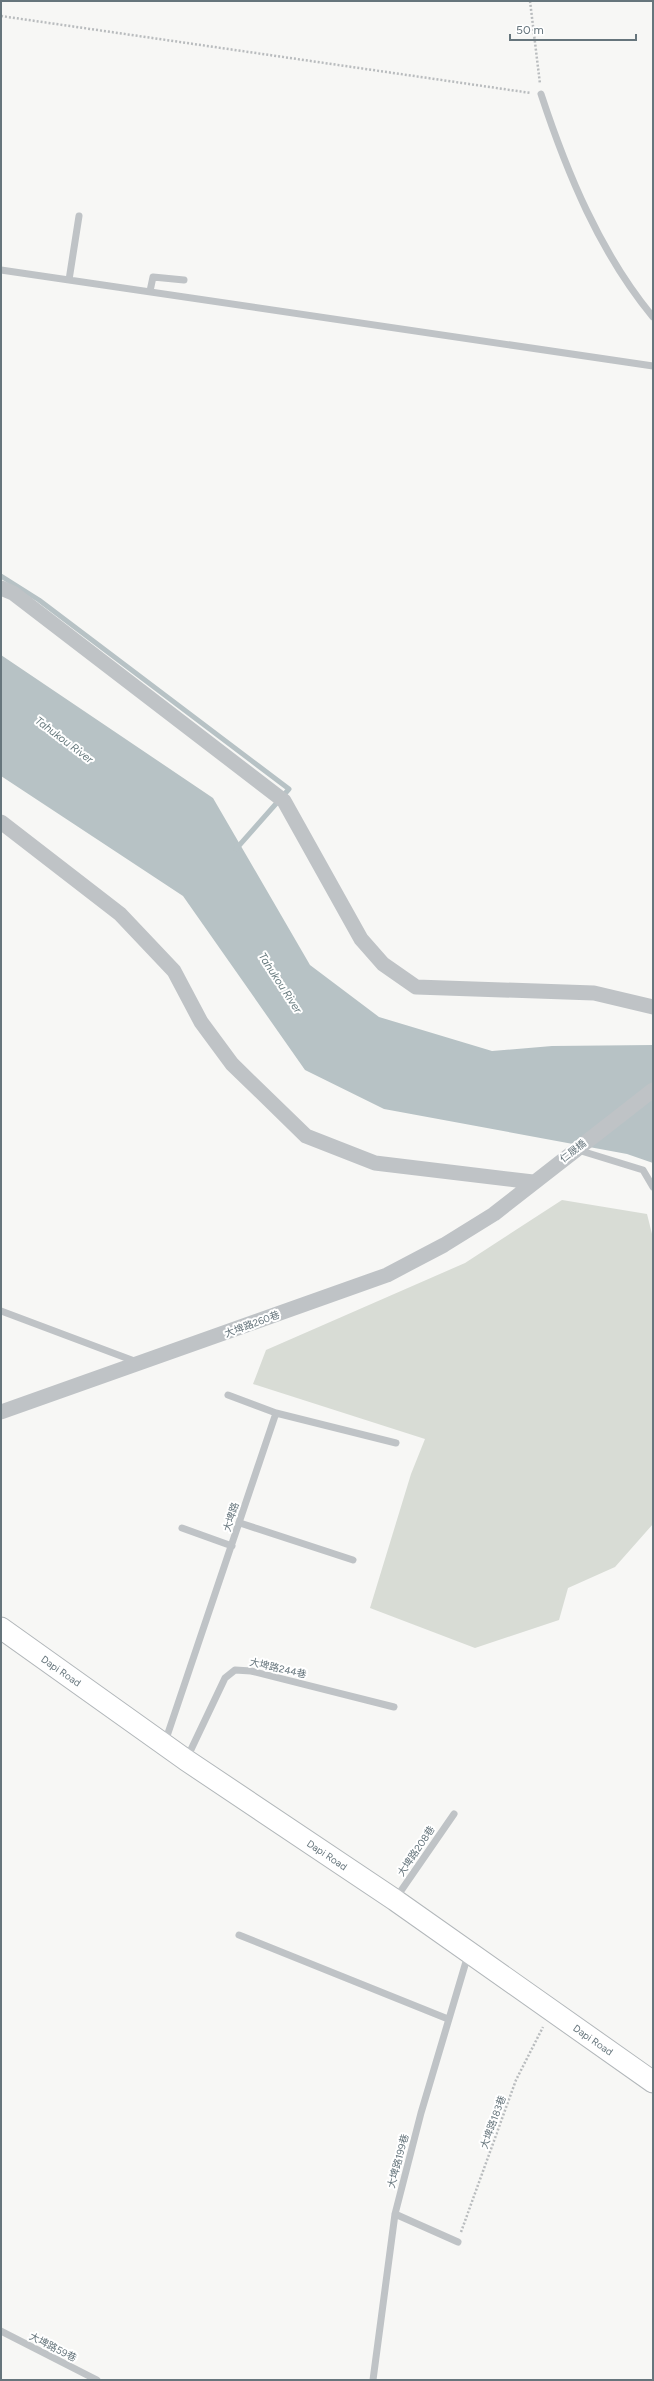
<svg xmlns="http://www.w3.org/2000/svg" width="654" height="2381" font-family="Figtree,'Noto Sans TC',sans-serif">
<rect width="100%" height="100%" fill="#f7f7f5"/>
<path fill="#d8dcd5" d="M562 1200 647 1214 653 1238V1524L615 1567 568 1588 559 1620 475 1648 370 1608 411 1474 425 1439 253 1384 266 1350 465 1263Z"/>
<path fill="#b7c2c5" d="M1 655 213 798 310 965 379 1017 492 1051 552 1046 653 1045V1163L627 1154 384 1109 305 1070 183 896 1 776Z"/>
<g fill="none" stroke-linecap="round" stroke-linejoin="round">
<path stroke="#b7c2c5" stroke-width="5" d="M1 576 39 600 289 789 236 849"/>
<defs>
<path id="secondary" d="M1 1628 186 1760 395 1900 653 2082"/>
</defs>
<use href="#secondary" stroke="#b2b7ba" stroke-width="23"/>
<path stroke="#b9bcbe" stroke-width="2.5" stroke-dasharray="2 2" stroke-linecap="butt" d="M530 1 540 84
M1 16 531 93
M461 2232 516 2080 543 2027"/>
<path stroke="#bfc3c6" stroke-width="7" d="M541 94C567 173 600 253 653 317
M1 270 653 366
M69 280 79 216
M150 291 153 277 184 280
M578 1150 643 1170 653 1187
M1 1311 137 1362
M228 1395 276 1413
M240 1523 353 1560
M182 1528 232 1546
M165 1742 276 1413 396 1443
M187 1758 225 1678 235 1670 251 1671 394 1707
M396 1898 454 1814
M239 1935 448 2019
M395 2214 458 2242
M1 2331 97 2380
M373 2380 395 2214 421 2113 468 1955"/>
<path stroke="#bfc3c6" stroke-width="15" d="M1 588 13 593 284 801 361 939 383 964 416 987 594 993 653 1007
M1 822 120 914 174 971 201 1022 232 1064 306 1136 375 1163 533 1182
M1 1412 387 1275 444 1245 494 1214 653 1090"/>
<use href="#secondary" stroke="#fff" stroke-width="21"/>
</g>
<g text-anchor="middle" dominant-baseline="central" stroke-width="4" stroke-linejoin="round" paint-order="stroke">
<g font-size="10" fill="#66757c" stroke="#fff">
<text transform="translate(573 1151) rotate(-38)">仁晟橋</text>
<text transform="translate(252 1324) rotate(-20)">大埤路260巷</text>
<text transform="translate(231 1517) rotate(-72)">大埤路</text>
<text transform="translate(278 1668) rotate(13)">大埤路244巷</text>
<text transform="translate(61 1671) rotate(35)">Dapi Road</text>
<text transform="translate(416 1851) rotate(-56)">大埤路208巷</text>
<text transform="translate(327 1855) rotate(34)">Dapi Road</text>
<text transform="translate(593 2040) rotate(35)">Dapi Road</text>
<text transform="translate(493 2122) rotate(-70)">大埤路183巷</text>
<text transform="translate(398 2161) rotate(-75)">大埤路199巷</text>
<text transform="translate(53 2347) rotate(27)">大埤路59巷</text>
</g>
<g font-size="11" font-style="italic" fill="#677a7e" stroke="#fff">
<text transform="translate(64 740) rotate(37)">Tahukou River</text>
<text transform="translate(280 983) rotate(57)">Tahukou River</text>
</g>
</g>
<rect width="654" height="2381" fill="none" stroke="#66757c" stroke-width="4"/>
<path d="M510 34v6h126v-6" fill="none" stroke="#66757c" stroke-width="2"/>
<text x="516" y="34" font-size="12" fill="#66757c" stroke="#ffffff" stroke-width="3" paint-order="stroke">50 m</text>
</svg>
